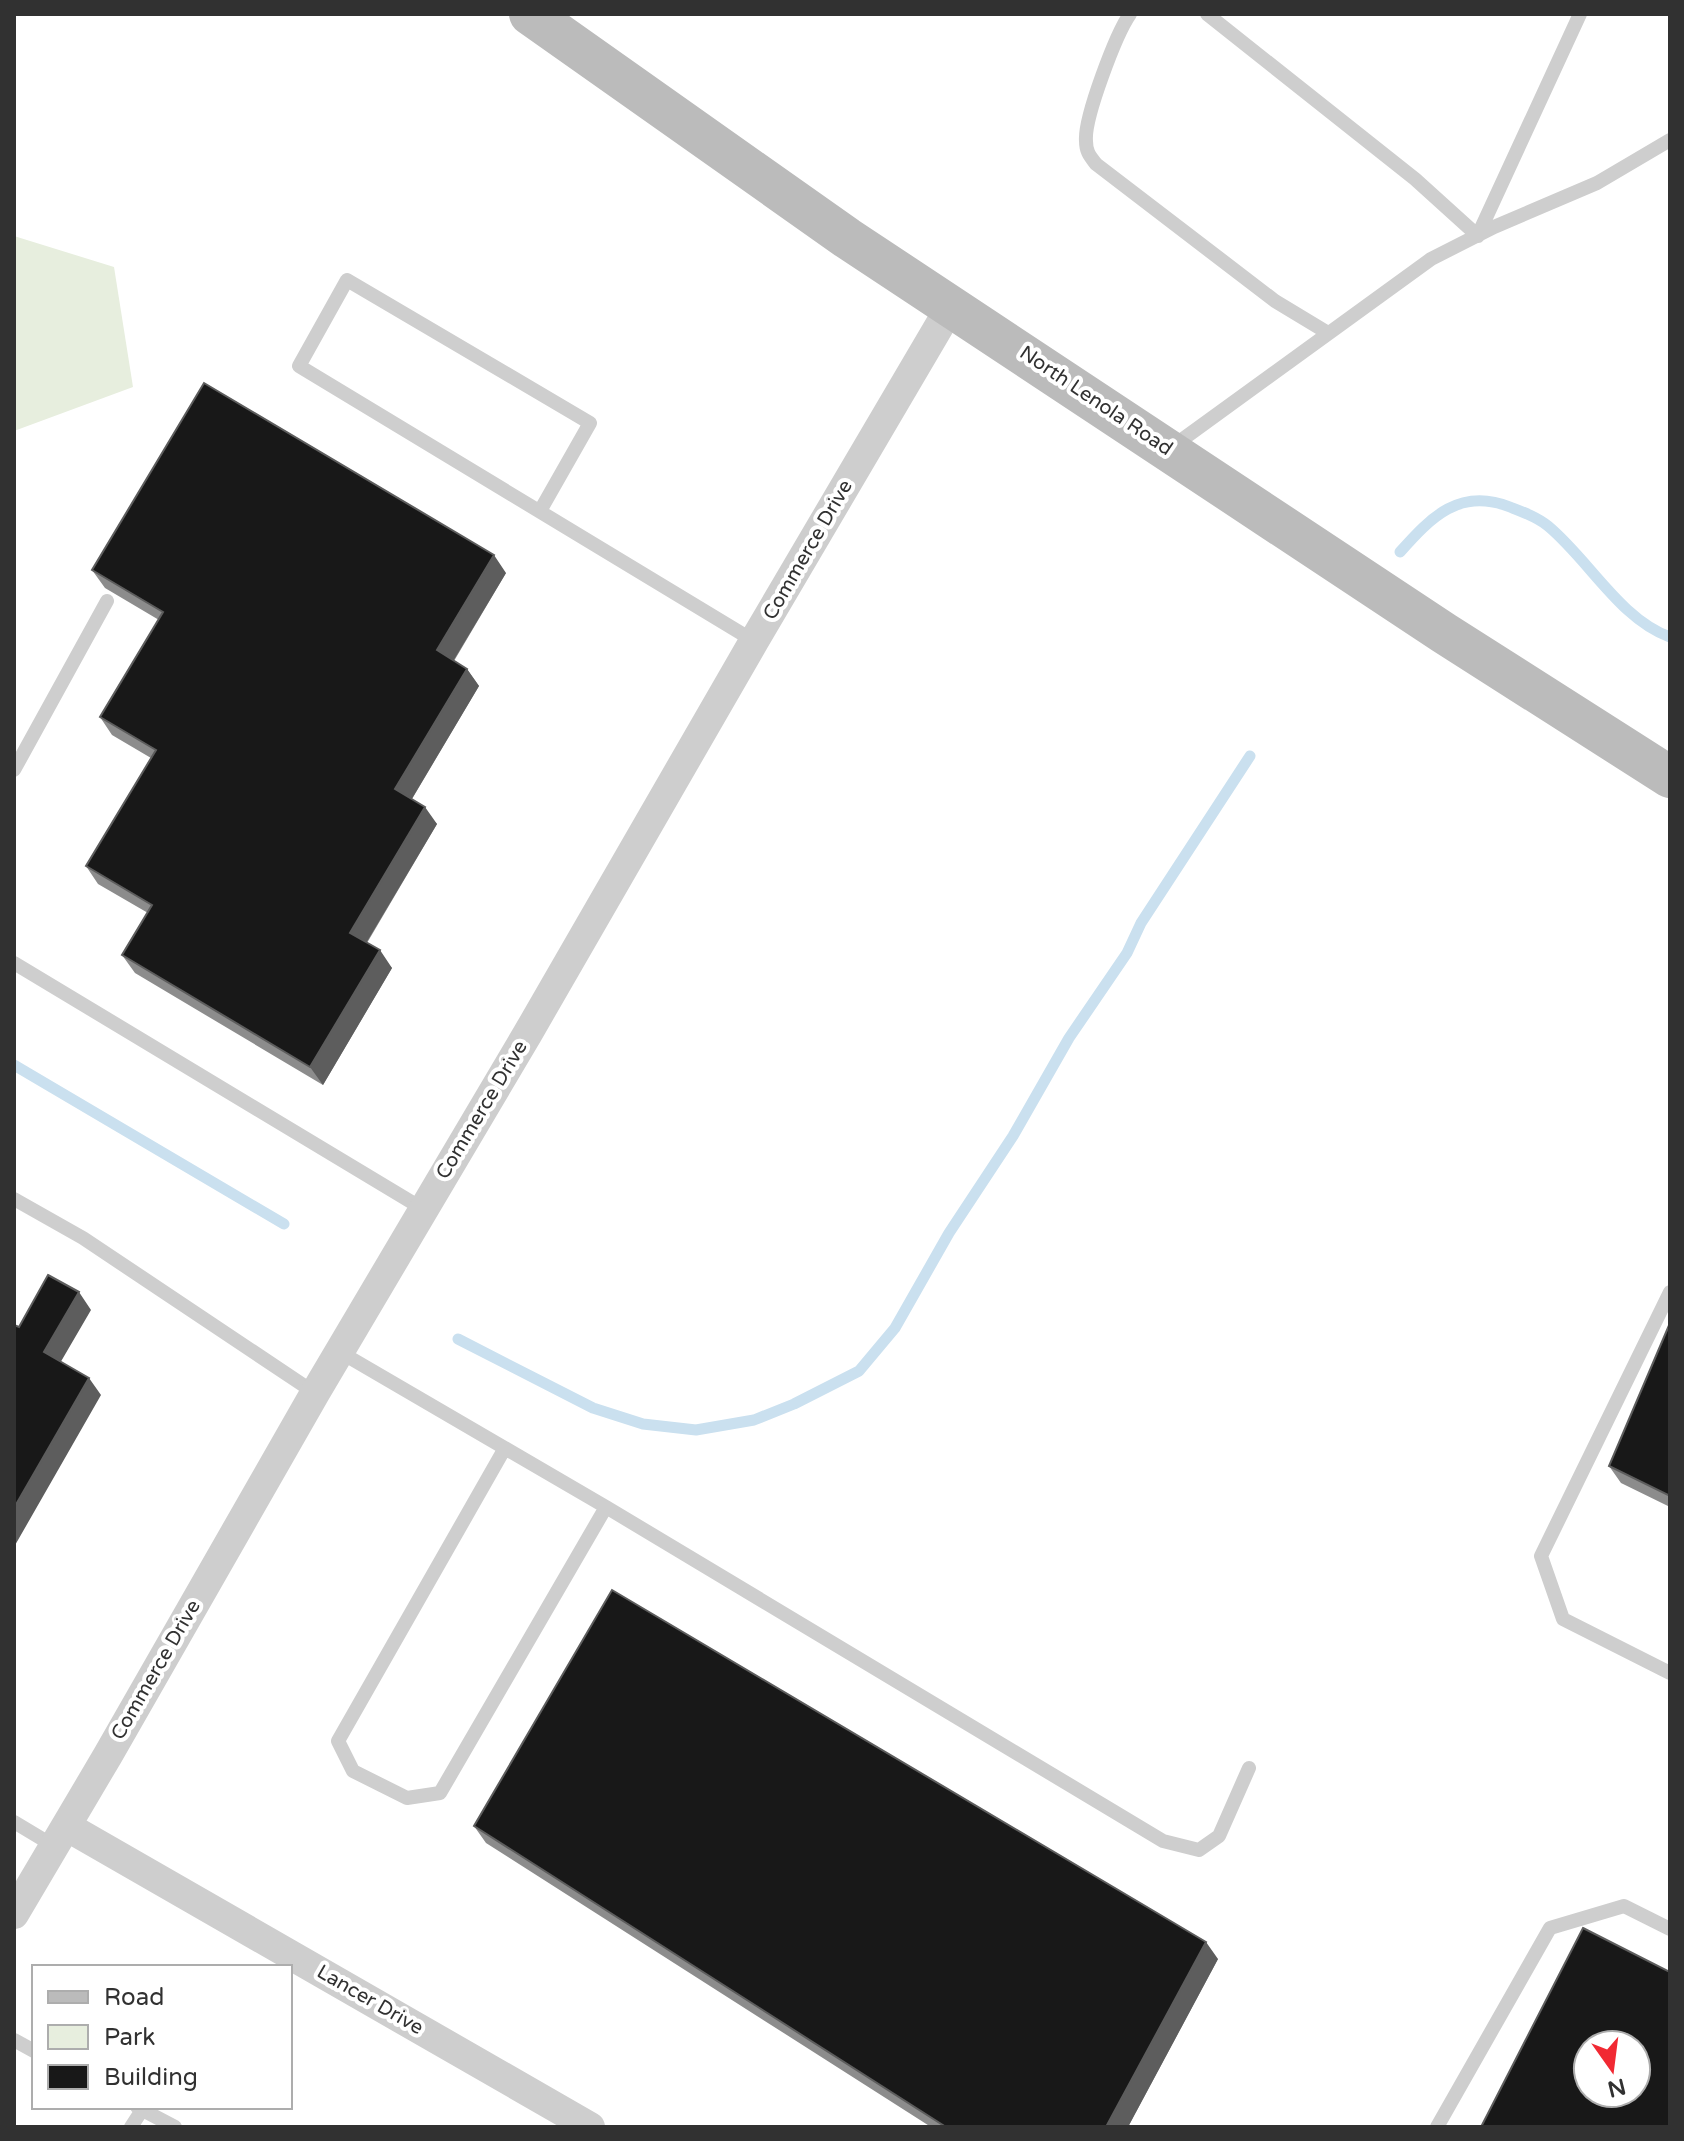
<svg xmlns="http://www.w3.org/2000/svg" width="1684" height="2141" font-family="'Varela Round',sans-serif">
<rect width="100%" height="100%" fill="#fff"/>
<path fill="#e7eede" d="M14 236 114 267 133 387 14 431Z"/>
<g fill="none" stroke-linecap="round" stroke-linejoin="round">
<path stroke="#cae0ef" stroke-width="11" d="M1400 552C1431 517 1460 487 1510 507 1523 512 1537 517 1548 526 1589 560 1620 619 1670 637
M14 1065 284 1224
M458 1339 593 1408 643 1424 696 1430 754 1420 794 1404 859 1371 895 1328 949 1233 1013 1136 1069 1038 1127 953 1141 923 1250 756"/>
<path stroke="#cecece" stroke-width="14" d="M1130 14C1116 34 1084 118 1086 141 1086 152 1090 156 1096 164L1275 301 1328 333
M1207 14 1415 179 1478 236
M1478 235 1580 14
M1172 447 1431 259 1494 227 1597 183 1670 140
M540 511 590 423 347 280 299 366 754 641
M14 770 107 601
M14 963 423 1209
M14 1199 83 1238 315 1393
M1670 1292 1541 1556 1563 1619 1670 1673
M340 1352 606 1507 1163 1841 1199 1850 1219 1836 1249 1768
M505 1448 338 1741 353 1771 407 1798 440 1793 606 1507
M14 1822 54 1846
M14 2040 34 2051
M137 2107 175 2127
M131 2127 142 2110
M1437 2127 1550 1928 1624 1906 1670 1929"/>
<path stroke="#cecece" stroke-width="30" d="M66 1826 590 2127
M14 1914 108 1755 315 1393 528 1033 754 641 951 306"/>
<path stroke="#bbb" stroke-width="42" d="M530 14 847 238 1444 633 1670 777"/>
</g>
<path fill="#8c8c8c" d="M92 570 506 573 454 661 467 669 479 686 412 799 437 824 367 943 392 968 323 1085 135 973 122 955 148 913 98 884 86 866 151 758 112 735 100 717 159 620 105 588Z
M1670 1323V1507L1621 1483 1609 1466Z
M474 1826 1218 1959 1128 2127H931L486 1843Z"/>
<path fill="#5d5d5d" d="M494 555 506 573 449 668 437 650Z
M467 669 479 686 407 807 395 789Z
M425 807 437 824 362 950 350 933Z
M380 950 392 968 323 1085 310 1067Z
M79 1292 91 1310 56 1370 44 1352Z
M89 1378 101 1395 14 1547V1508Z
M1206 1942 1218 1959 1128 2127H1106Z"/>
<path fill="#181818" stroke="#5d5d5d" stroke-width="2" fill-rule="evenodd" d="M204 383 494 555 437 650 467 669 395 789 425 807 350 933 380 950 310 1067 122 955 152 905 86 866 156 750 100 717 163 612 92 570Z
M48 1275 79 1292 44 1352 89 1378 14 1508V1325L19 1327Z
M1670 1323V1496L1609 1466Z
M612 1590 1206 1942 1106 2127H946L474 1826Z
M1583 1928 1670 1972V2127H1481ZM1588 2045H1636V2093H1588Z"/>
<g text-anchor="middle" dominant-baseline="central" stroke-width="8" stroke-linejoin="round" paint-order="stroke">
<g font-size="20" fill="#313131" stroke="#fff">
<text transform="translate(1096 401) rotate(34)">North Lenola Road</text>
<text transform="translate(808 550) rotate(-60)">Commerce Drive</text>
<text transform="translate(482 1110) rotate(-59)">Commerce Drive</text>
<text transform="translate(156 1670) rotate(-60)">Commerce Drive</text>
<text transform="translate(370 2000) rotate(30)">Lancer Drive</text>
</g>
</g>
<rect width="1684" height="2141" fill="none" stroke="#313131" stroke-width="32"/>
<rect x="32" y="1965" width="260" height="144" fill="#ffffff" stroke="#adadad" stroke-width="2"/>
<rect x="48" y="1991" width="40" height="12" fill="#bbbbbb" stroke="#adadad" stroke-width="2"/>
<text x="104" y="2005" font-size="24" fill="#313131">Road</text>
<rect x="48" y="2025" width="40" height="24" fill="#e7eede" stroke="#adadad" stroke-width="2"/>
<text x="104" y="2045" font-size="24" fill="#313131">Park</text>
<rect x="48" y="2065" width="40" height="24" fill="#181818" stroke="#adadad" stroke-width="2"/>
<text x="104" y="2085" font-size="24" fill="#313131">Building</text>
<g transform="translate(1612 2069) rotate(166)"><circle r="38" fill="#ffffff" stroke="#adadad" stroke-width="2"/>
<path d="M0-6L14 30L0 20L-14 30Z" fill="#f12933"/>
<text y="-12" font-size="22" font-weight="bold" text-anchor="middle" fill="#313131">N</text>
</g>
</svg>
